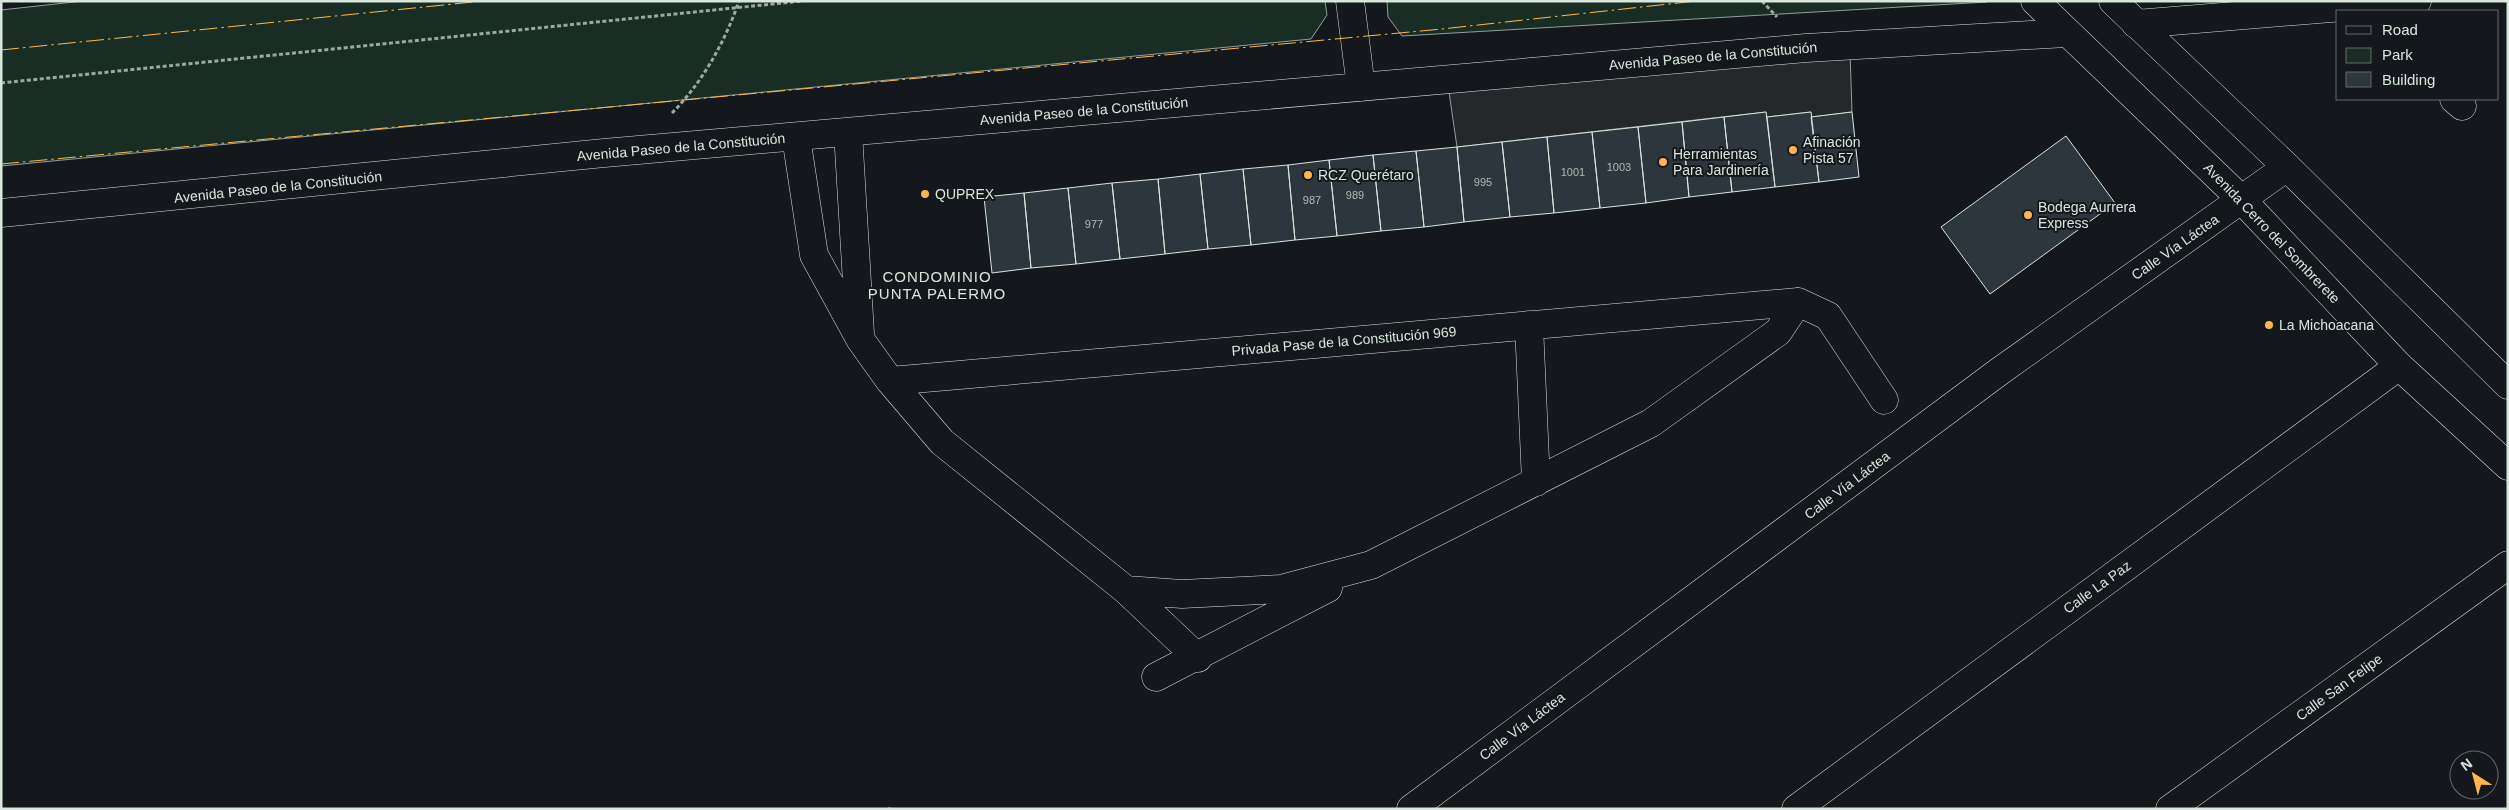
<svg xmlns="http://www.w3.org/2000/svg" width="2509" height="810" font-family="Arial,sans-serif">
<rect width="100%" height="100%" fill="#14181c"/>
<path fill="#1a2d24" stroke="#939e99" d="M83 1H1325L1327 15 1311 39 1 166V10Z
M1387 1H1986L1987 2 1402 36 1388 17Z"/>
<path fill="#24282b" stroke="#939e99" d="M1850 52 1852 112 1811 117V112L1767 117 1766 112 1457 147 1449 92Z"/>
<path fill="#2c363c" stroke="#d8e6dc" d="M1766 112 1775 187 1732 192 1724 117Z
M1811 112 1819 182 1775 187 1767 117Z
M1852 112 1859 177 1819 182 1811 117Z
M1724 117 1732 192 1689 197 1682 122Z
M1682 122 1689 197 1646 203 1638 127Z
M1638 127 1646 203 1600 208 1592 132Z
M1592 132 1600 208 1554 213 1547 137Z
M2066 136 2115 203 1990 294 1941 227Z
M1547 137 1554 213 1510 217 1502 142Z
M1502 142 1510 217 1464 222 1457 147Z
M1457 147 1464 222 1424 227 1416 151Z
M1416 151 1424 227 1381 231 1373 155Z
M1373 155 1381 231 1337 236 1329 160Z
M1329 160 1337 236 1295 240 1288 165Z
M1288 165 1295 240 1251 245 1243 169Z
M1243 169 1251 245 1208 249 1200 174Z
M1200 174 1208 249 1165 254 1158 179Z
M1158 179 1165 254 1120 259 1112 183Z
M1112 183 1120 259 1076 264 1068 188Z
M1068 188 1076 264 1031 268 1024 193Z
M1024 193 1031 268 992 273 984 197Z"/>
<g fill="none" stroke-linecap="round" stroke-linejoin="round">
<defs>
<path id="minor" d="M1350 1 1361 87
M2136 24 2417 1
M2454 99 2462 106
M848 132 860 333
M796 137 814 255 860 339 890 381 942 442 1126 590 1198 658
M1 213 604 153 1806 48 2066 33
M1529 325 1536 482
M890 381 1798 302 1828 316 1884 400
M1126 590 1182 594 1281 589 1371 565 1651 423 1778 332 1798 302
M1156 677 1328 588
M1411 809 2000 371 2287 167
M1796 809 2399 366
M2170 809 2508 565"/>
<path id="major" d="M2035 1 2242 200 2399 366 2508 466
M2113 1 2287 167 2508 385"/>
</defs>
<use href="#minor" stroke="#d8e6dc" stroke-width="29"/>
<use href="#major" stroke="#d8e6dc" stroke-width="29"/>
<path stroke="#9da8a2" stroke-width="3" stroke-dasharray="4 2.5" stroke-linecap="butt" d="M1762 1 1777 17
M1 83 802 1
M672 113C702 83 725 42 739 1
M888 809H891"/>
<use href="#minor" stroke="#14181c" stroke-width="28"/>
<use href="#major" stroke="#14181c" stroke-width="28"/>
<path stroke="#ffb74d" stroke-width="1" stroke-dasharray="18 4 2.5 4" stroke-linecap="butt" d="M1 50 483 1
M1 164 1442 29 1696 1"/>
</g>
<g fill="#ffb74d" stroke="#14181c" stroke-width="2">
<circle cx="1793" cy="150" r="5"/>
<circle cx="1663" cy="162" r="5"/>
<circle cx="1308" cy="175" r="5"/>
<circle cx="925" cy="194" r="5"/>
<circle cx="2028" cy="215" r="5"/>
<circle cx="2269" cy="325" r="5"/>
</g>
<g text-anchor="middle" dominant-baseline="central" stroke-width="4" stroke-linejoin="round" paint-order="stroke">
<g font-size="11" fill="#adbab4">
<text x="1619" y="167">1003</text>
<text x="1573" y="172">1001</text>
<text x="1483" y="182">995</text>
<text x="1355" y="195">989</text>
<text x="1312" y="200">987</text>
<text x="1094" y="224">977</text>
</g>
<g font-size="14" fill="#d8e6dc" stroke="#14181c">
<text transform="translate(1713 56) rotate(-5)">Avenida Paseo de la Constitución</text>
<text transform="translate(1084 111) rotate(-5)">Avenida Paseo de la Constitución</text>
<text transform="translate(681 147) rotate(-5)">Avenida Paseo de la Constitución</text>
<text transform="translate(278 187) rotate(-6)">Avenida Paseo de la Constitución</text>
<text transform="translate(2272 233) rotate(46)">Avenida Cerro del Sombrerete</text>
<text transform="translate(2175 247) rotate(-35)">Calle Vía Láctea</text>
<text transform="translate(1344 341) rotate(-5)">Privada Pase de la Constitución 969</text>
<text transform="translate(1847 485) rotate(-37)">Calle Vía Láctea</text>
<text transform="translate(2097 587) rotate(-36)">Calle La Paz</text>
<text transform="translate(2339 687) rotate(-36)">Calle San Felipe</text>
<text transform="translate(1522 726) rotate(-37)">Calle Vía Láctea</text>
</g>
<g font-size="14" fill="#d8e6dc" stroke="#14181c" text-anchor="start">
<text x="1803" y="142">Afinación<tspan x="1803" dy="16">Pista 57</tspan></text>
<text x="1673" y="154">Herramientas<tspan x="1673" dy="16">Para Jardinería</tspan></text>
<text x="1318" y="175">RCZ Querétaro</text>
<text x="935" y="194">QUPREX</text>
<text x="2038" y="207">Bodega Aurrera<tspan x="2038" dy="16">Express</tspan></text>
<text x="2279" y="325">La Michoacana</text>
</g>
<g font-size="15" letter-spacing="1" fill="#d8e6dc" stroke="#14181c">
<text x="937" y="276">CONDOMINIO<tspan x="937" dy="17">PUNTA PALERMO</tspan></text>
</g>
</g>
<rect width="2509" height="810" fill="none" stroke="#d8e6dc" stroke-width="5"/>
<rect x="2336" y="10" width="162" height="90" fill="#14181c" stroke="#626a69"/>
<rect x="2346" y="26" width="25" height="8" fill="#14181c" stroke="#626a69"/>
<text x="2382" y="35" font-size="15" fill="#d8e6dc">Road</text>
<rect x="2346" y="48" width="25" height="15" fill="#1a2d24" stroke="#626a69"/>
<text x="2382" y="60" font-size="15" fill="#d8e6dc">Park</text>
<rect x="2346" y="72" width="25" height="15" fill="#2c363c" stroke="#626a69"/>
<text x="2382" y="85" font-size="15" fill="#d8e6dc">Building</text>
<g transform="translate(2474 775) rotate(324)"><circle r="24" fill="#14181c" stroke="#626a69"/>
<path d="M0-4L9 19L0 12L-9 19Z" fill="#ffb74d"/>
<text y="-8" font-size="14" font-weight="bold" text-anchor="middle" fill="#d8e6dc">N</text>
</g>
</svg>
